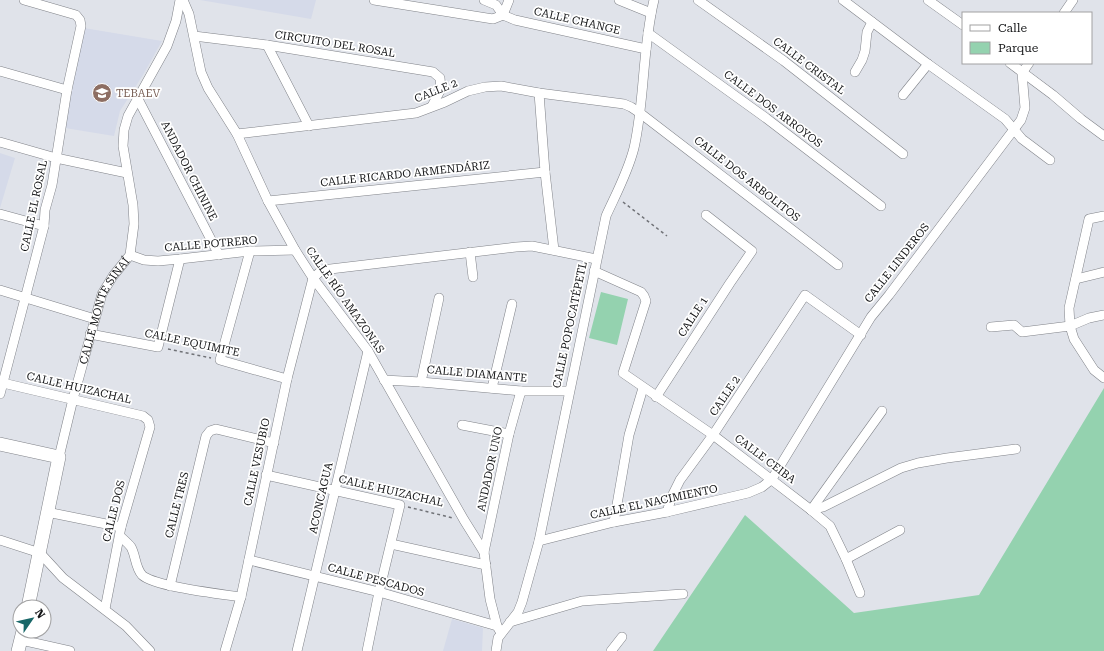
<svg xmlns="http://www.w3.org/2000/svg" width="1104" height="651" font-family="'Roboto Serif',serif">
<rect width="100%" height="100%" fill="#e0e3ea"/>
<path fill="#d5dae9" d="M200 0H316L311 19Z
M84 28 162 41 143 75 120 111 114 136 65 128Z
M0 153 15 158 0 208Z
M452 619 483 628 482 651H443Z"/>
<path fill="#94d2af" d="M601 292 628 299 617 345 589 338Z
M1104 388V651H653L745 515 854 613 979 595Z"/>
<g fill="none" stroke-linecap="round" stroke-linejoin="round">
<defs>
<g id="minor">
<path d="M183 0 189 14 201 72 208 88 237 134 268 201 295 250 313 278 368 351 464 520 484 552 490 599 497 626 501 633"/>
<path d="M374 0 493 19 503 15 509 0"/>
<path d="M484 0 496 5 503 15 515 20 646 49"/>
<path d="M619 0 651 13"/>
<path d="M698 0 784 61 903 154"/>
<path d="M843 0 928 64 1005 119 1022 139 1050 160"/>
<path d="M928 0 963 25"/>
<path d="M1064 13 1073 0"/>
<path d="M648 33 766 118 881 206"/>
<path d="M194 36 267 45 433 72 440 78 441 89 432 106"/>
<path d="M267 45 309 126"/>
<path d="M1010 63 1053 95 1081 119 1104 136"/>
<path d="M0 71 67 90"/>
<path d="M855 72 862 60 865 51 867 32 872 22"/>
<path d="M539 93 545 172 554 250"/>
<path d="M903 95 928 64"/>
<path d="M138 99 219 255"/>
<path d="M237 134 416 113 445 102 468 91 485 87 501 86 539 93 624 104 631 107 640 113 838 265"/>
<path d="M0 142 56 158 127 173"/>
<path d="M268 201 545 172"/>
<path d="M0 214 44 226"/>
<path d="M1104 216 1089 219 1069 308 1070 326 1074 339 1094 370 1104 378"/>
<path d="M250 251 220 360 287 379"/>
<path d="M470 252 473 277"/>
<path d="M130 255 144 260 158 261 180 259 250 251 295 250"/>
<path d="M594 271 641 292 644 296 646 301 623 373 713 435 811 510 830 526 846 559 860 593"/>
<path d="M1076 279 1104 272"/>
<path d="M0 290 95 319"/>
<path d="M991 327 1014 325 1022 332 1070 326 1089 318 1104 315"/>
<path d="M90 334 158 347 180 259"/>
<path d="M384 380 421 382 521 391H569"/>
<path d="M421 382 439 298"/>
<path d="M3 383 143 416 148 420 150 427 121 527 105 609"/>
<path d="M492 388 512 304"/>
<path d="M0 394 44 226 45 210 52 185 67 90 81 26 80 20 76 15 24 0"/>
<path d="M656 397 730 283 752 251 706 215"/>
<path d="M462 425 509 434"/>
<path id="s1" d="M59 457 73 399 102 294 113 276 130 255 134 224 133 205 123 146 124 130 128 116 167 46 176 21 180 0"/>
<path d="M266 475 400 505 379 592 367 651"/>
<path d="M811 510 823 507 901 468 918 463 947 458 1016 449"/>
<path d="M811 510 882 411"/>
<path d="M47 512 121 527"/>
<path d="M667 512 672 496 680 480 713 435 805 295 861 335"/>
<path d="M614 522 629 435 643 388"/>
<path d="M120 536C123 539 128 543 131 547 136 556 135 567 142 575 155 587 221 594 241 597"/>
<path d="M0 540 40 553 63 578 126 626 150 651"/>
<path d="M539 541 614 522 667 512 748 493 762 487 772 479 871 317 889 295 1021 120 1025 108 1022 73 1029 63"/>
<path d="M391 544 486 565"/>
<path d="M484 552 509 434 521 391"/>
<path d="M846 559 900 530"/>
<path d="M249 560 379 592 497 626"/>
<path d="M170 586 206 436 210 431 216 429 274 443"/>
<path d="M510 622 582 601 683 594"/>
<path d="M21 640 70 651"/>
<path d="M225 651 241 597 287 379 313 278 322 270 516 247 532 246 596 259"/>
<path d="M297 651 368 351"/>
<path d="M496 651 498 638 518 612 522 602 539 541 606 216C616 194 628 172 634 148 645 100 642 49 654 0"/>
<path d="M611 651 622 637"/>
</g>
<path id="secondary" d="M0 444 59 457 28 607
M18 651 23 631"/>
</defs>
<use href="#minor" stroke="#808389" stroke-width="10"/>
<use href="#secondary" stroke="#808389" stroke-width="14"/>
<path stroke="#707277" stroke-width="1.5" stroke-dasharray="3 3" stroke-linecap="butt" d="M623 202 667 236
M168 349 211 358
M408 507 453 518"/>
<use href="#minor" stroke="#fff" stroke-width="9"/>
<use href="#secondary" stroke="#fff" stroke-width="13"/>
</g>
<defs>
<symbol id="school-disc" viewBox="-11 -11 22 22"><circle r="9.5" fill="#8d6e63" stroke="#fff"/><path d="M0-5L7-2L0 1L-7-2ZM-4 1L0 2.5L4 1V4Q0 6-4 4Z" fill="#fff"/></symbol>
</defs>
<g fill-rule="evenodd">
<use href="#school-disc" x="91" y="82" width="22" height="22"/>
</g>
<g text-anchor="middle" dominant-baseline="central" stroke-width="3.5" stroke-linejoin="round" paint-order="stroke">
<g font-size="11" fill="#141517" stroke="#fff">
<text transform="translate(577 21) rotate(13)">CALLE CHANGE</text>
<text transform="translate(335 44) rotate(9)">CIRCUITO DEL ROSAL</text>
<text transform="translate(809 66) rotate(37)">CALLE CRISTAL</text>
<text transform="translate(436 91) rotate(-22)">CALLE 2</text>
<text transform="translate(773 109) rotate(37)">CALLE DOS ARROYOS</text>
<text transform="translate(189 171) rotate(63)">ANDADOR CHININE</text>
<text transform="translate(405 174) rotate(-6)">CALLE RICARDO ARMENDÁRIZ</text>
<text transform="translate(747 179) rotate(38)">CALLE DOS ARBOLITOS</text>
<text transform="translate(34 206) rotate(-78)">CALLE EL ROSAL</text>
<text transform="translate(211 244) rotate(-5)">CALLE POTRERO</text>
<text transform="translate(897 263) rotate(-52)">CALLE LINDEROS</text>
<text transform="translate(345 300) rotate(55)">CALLE RÍO AMAZONAS</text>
<text stroke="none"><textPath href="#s1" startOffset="154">CALLE MONTE SINAÍ</textPath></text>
<text transform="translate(693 317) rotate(-57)">CALLE 1</text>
<text transform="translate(570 325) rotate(-78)">CALLE POPOCATÉPETL</text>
<text transform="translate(192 343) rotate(12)">CALLE EQUIMITE</text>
<text transform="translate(477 374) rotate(5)">CALLE DIAMANTE</text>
<text transform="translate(79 388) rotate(13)">CALLE HUIZACHAL</text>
<text transform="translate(725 396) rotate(-56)">CALLE 2</text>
<text transform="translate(765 459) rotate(37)">CALLE CEIBA</text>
<text transform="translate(257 462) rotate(-78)">CALLE VESUBIO</text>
<text transform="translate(490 469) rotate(-78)">ANDADOR UNO</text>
<text transform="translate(391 491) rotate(13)">CALLE HUIZACHAL</text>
<text transform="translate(321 498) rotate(-77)">ACONCAGUA</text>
<text transform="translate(654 502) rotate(-12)">CALLE EL NACIMIENTO</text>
<text transform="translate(177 505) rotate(-76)">CALLE TRES</text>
<text transform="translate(114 511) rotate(-76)">CALLE DOS</text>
<text transform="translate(376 580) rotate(15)">CALLE PESCADOS</text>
</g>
<g font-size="11" fill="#785e54" stroke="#fff" text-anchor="start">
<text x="116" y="93">TEBAEV</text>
</g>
</g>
<rect x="962" y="12" width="130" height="52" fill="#ffffff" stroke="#a1a1a2"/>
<rect x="970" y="25" width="20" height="6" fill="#ffffff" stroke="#a1a1a2"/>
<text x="998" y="32" font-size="12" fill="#141517">Calle</text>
<rect x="970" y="42" width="20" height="12" fill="#94d2af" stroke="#a1a1a2"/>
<text x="998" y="52" font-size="12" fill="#141517">Parque</text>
<g transform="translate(32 619) rotate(56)"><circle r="19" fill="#ffffff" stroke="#a1a1a2"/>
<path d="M0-3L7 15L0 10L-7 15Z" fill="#186768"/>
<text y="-6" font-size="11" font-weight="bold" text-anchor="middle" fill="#141517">N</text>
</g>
</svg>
